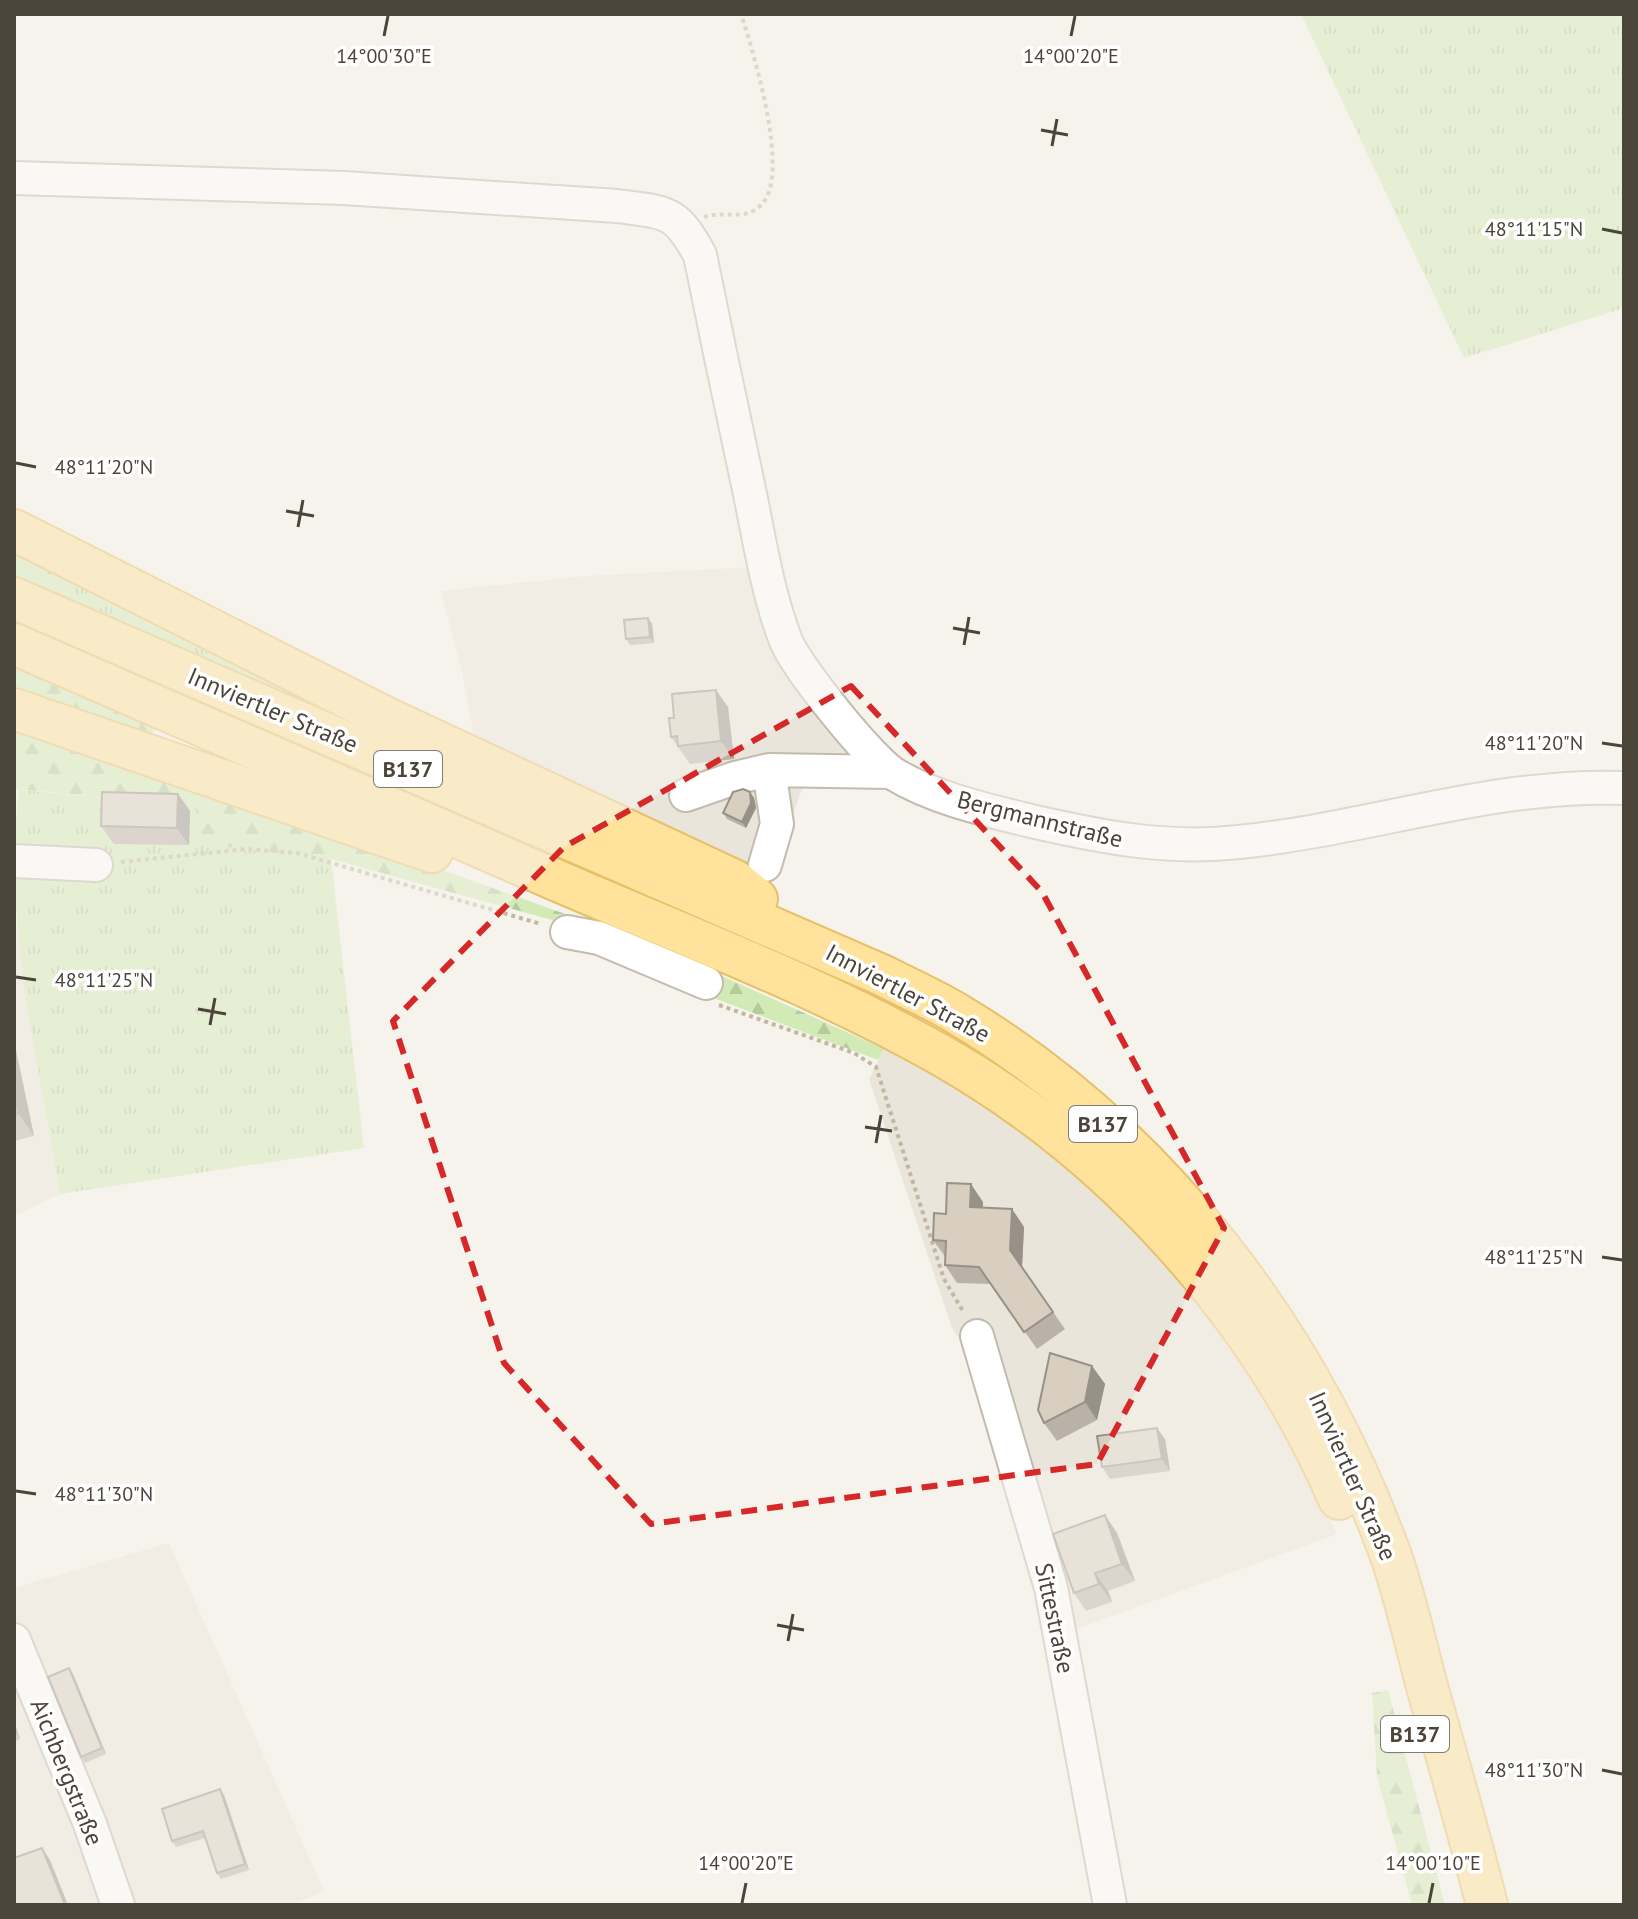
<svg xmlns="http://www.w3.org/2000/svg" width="1638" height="1919" font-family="'PT Sans',sans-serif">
<defs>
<pattern id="grass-tufts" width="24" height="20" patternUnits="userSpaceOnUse" patternTransform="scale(2)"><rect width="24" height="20" fill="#d2eab5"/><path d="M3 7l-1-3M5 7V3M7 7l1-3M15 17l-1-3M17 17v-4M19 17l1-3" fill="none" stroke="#b6ca9c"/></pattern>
<pattern id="forest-firs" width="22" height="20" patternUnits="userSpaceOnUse" patternTransform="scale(2)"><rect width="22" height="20" fill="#d2eab5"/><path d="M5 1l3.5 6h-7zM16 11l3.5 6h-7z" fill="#b6ca9c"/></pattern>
</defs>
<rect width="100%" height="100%" fill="#f6f3ec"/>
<path fill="#eae5da" d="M772 566 802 647 848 708 900 764 805 781 768 882 476 747 462 672 441 591 586 576Z
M14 911 60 1194 14 1216Z
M884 1049 990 1107 1090 1180 1171 1258 1295 1437 1337 1534 1054 1637 977 1367 952 1328 869 1079Z
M169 1543 324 1891 291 1905H14V1588Z"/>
<path fill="url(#grass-tufts)" d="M1301 14H1624V308L1464 358Z
M64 567 615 837 46 596Z
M19 790 201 805 202 844 331 859 364 1148 60 1194C39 1061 2 925 19 790Z"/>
<path fill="url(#forest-firs)" d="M14 542 64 567 46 596 14 582Z
M14 658 157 719 149 745 14 701Z
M14 716 660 948 884 1049 878 1060 592 952 563 923 331 859 201 844V805L14 789Z
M1388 1690 1445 1905H1412L1377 1776 1372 1693Z"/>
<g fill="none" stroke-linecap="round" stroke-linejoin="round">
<defs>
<path id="minor" d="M14 178 344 188 617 206C667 213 675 209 700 255 716 335 733 414 750 494 760 543 768 595 786 641 797 668 870 759 894 774 933 798 986 810 1031 821 1101 837 1167 850 1239 842 1368 829 1494 783 1624 788
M686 795 735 778 769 770 890 772
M14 861 96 865
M765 865 777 824 769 770
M567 932 599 938 706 983
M977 1336 1051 1588 1110 1905
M14 1640 90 1824 118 1905"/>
<path id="major" d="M14 530 387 718 734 880 757 899
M14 598 884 976C909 989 935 1000 959 1015 1161 1136 1311 1336 1391 1556 1406 1599 1416 1646 1428 1690 1448 1761 1469 1833 1487 1905
M14 644C193 722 372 800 551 878 680 934 814 984 937 1053 1113 1152 1259 1314 1339 1499
M14 709 432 852"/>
</defs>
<use href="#minor" stroke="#c2bbae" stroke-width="36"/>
<use href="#major" stroke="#e6c16a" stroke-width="44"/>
<path stroke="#c4b79f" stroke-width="4" stroke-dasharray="4 4" stroke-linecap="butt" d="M704 217C724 210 746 222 762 204 791 174 753 51 741 14
M121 862 246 849 297 853 541 924
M719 1005 854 1053 876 1067 944 1279 964 1313"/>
<use href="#minor" stroke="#fff" stroke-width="32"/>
<use href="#major" stroke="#ffe39c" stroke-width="40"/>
</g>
<path fill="#bab2a6" d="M652 624 654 643 630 645 626 639Z
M716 690 728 707 734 759 690 764 671 737 674 718Z
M750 792 754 798 756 808 746 828 727 819 723 813Z
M178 794 190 811 189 845 114 844 101 826Z
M14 1041 34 1136 14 1141Z
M983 1202V1208L1012 1209 1024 1227 1022 1268 1065 1329 1037 1349 991 1284 957 1283 945 1265 946 1258 933 1240 946 1214Z
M1092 1366 1105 1384 1097 1420 1057 1441 1044 1423Z
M1165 1439 1170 1471 1110 1479 1102 1467Z
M1117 1533 1135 1581 1108 1591 1112 1602 1086 1611 1074 1593Z
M73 1674 106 1754 85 1763 81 1757Z
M14 1722 20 1739 14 1742Z
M220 1789 224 1795 249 1870 221 1879 217 1873 205 1838 176 1847 172 1841Z"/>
<path fill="#979187" d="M648 618 652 624 654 643 650 637Z
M716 690 728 707 734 759 721 741Z
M750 792 754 798 756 808 746 828 742 822Z
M178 794 190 811 189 845 177 828Z
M14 1041 34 1136 18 1113 14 1095Z
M971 1184 983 1202 982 1225 970 1207Z
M1012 1209 1024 1227 1022 1268 1010 1250Z
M1092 1366 1105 1384 1097 1420 1085 1402Z
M1157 1428 1165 1439 1170 1471 1162 1459Z
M1105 1515 1117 1533 1135 1581 1122 1564Z
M1095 1573 1108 1591 1112 1602 1099 1584Z
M69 1668 73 1674 106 1754 102 1748Z
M14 1722 15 1724 20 1739 14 1730Z
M220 1789 224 1795 249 1870 245 1864Z
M42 1848 50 1860 68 1905H65Z"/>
<path fill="#d8cfc1" stroke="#979187" stroke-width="2" d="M648 618 650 637 626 639 624 620Z
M716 690 721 741 678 746 677 736 671 737 669 718H674L672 694Z
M743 789 750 792 751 803 742 822 723 813 733 792Z
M102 792 178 794 177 828 101 826Z
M14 1095 18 1113 14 1114Z
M947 1183 971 1184 970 1207 1012 1209 1010 1250 1053 1312 1024 1332 979 1267 945 1265 946 1241 933 1240 934 1213 946 1214Z
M1050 1353 1092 1366 1085 1402 1044 1423 1038 1410Z
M1157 1428 1162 1459 1102 1467 1097 1436Z
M1105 1515 1122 1564 1095 1573 1099 1584 1074 1593 1053 1534Z
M69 1668 102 1748 81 1757 48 1677Z
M220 1789 245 1864 217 1873 203 1831 172 1841 162 1809Z
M42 1848 65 1905H16L14 1900V1858Z"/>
<path d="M0 0H1638V1919H0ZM851 686 1042 892 1224 1228 1097 1464 651 1524 504 1363 393 1021 564 847Z" fill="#f6f3ec" fill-opacity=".55" fill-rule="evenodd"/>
<path fill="none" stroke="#d62828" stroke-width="6" stroke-dasharray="16 10" stroke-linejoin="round" d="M851 686 1042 892 1224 1228 1097 1464 651 1524 504 1363 393 1021 564 847Z"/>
<path fill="none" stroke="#4b4439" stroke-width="3" d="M384 36 388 16M1071 36 1075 16M1041 130 1068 135M1052 146 1057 119M1602 229 1622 233M16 463 36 467M286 511 314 516M298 527 303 500M953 628 980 633M964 645 969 617M1602 743 1622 746M16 977 36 980M198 1009 226 1014M210 1025 215 998M865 1127 892 1131M876 1143 881 1115M1602 1257 1622 1260M16 1491 36 1494M777 1625 804 1630M788 1641 793 1614M1602 1770 1622 1774M742 1903 746 1883M1429 1903 1433 1883"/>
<g text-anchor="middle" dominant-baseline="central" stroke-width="7" stroke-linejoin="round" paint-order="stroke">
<g fill="#fff" stroke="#817c74" stroke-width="2">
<rect x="374" y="751" width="68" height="36" rx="6"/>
<rect x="1069" y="1106" width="68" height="36" rx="6"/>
<rect x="1381" y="1716" width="68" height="36" rx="6"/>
</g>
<g font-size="22" font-weight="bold" fill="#4b4439">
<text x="408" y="769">B137</text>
<text x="1103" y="1124">B137</text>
<text x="1415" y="1734">B137</text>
</g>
<g font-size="24" fill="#4b4439" stroke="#fff">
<text transform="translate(273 710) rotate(23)">Innviertler Straße</text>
<text transform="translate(1040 819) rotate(14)">Bergmannstraße</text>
<text transform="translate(908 993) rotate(28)">Innviertler Straße</text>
<text transform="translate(1353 1476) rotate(66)">Innviertler Straße</text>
<text transform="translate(1055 1618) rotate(78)">Sittestraße</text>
<text transform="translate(67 1772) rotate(68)">Aichbergstraße</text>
</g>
</g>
<g font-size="20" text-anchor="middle" fill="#4b4439" stroke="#fff" stroke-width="7" stroke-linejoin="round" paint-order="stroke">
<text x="384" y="63">14°00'30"E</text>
<text x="1071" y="63">14°00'20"E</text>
<text x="1534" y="236">48°11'15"N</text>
<text x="104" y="474">48°11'20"N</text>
<text x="1534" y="750">48°11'20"N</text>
<text x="104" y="987">48°11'25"N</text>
<text x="1534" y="1264">48°11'25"N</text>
<text x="104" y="1501">48°11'30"N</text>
<text x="1534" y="1777">48°11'30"N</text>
<text x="746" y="1870">14°00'20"E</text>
<text x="1433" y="1870">14°00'10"E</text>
</g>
<rect width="1638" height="1919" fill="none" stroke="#4b4439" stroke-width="32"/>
</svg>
